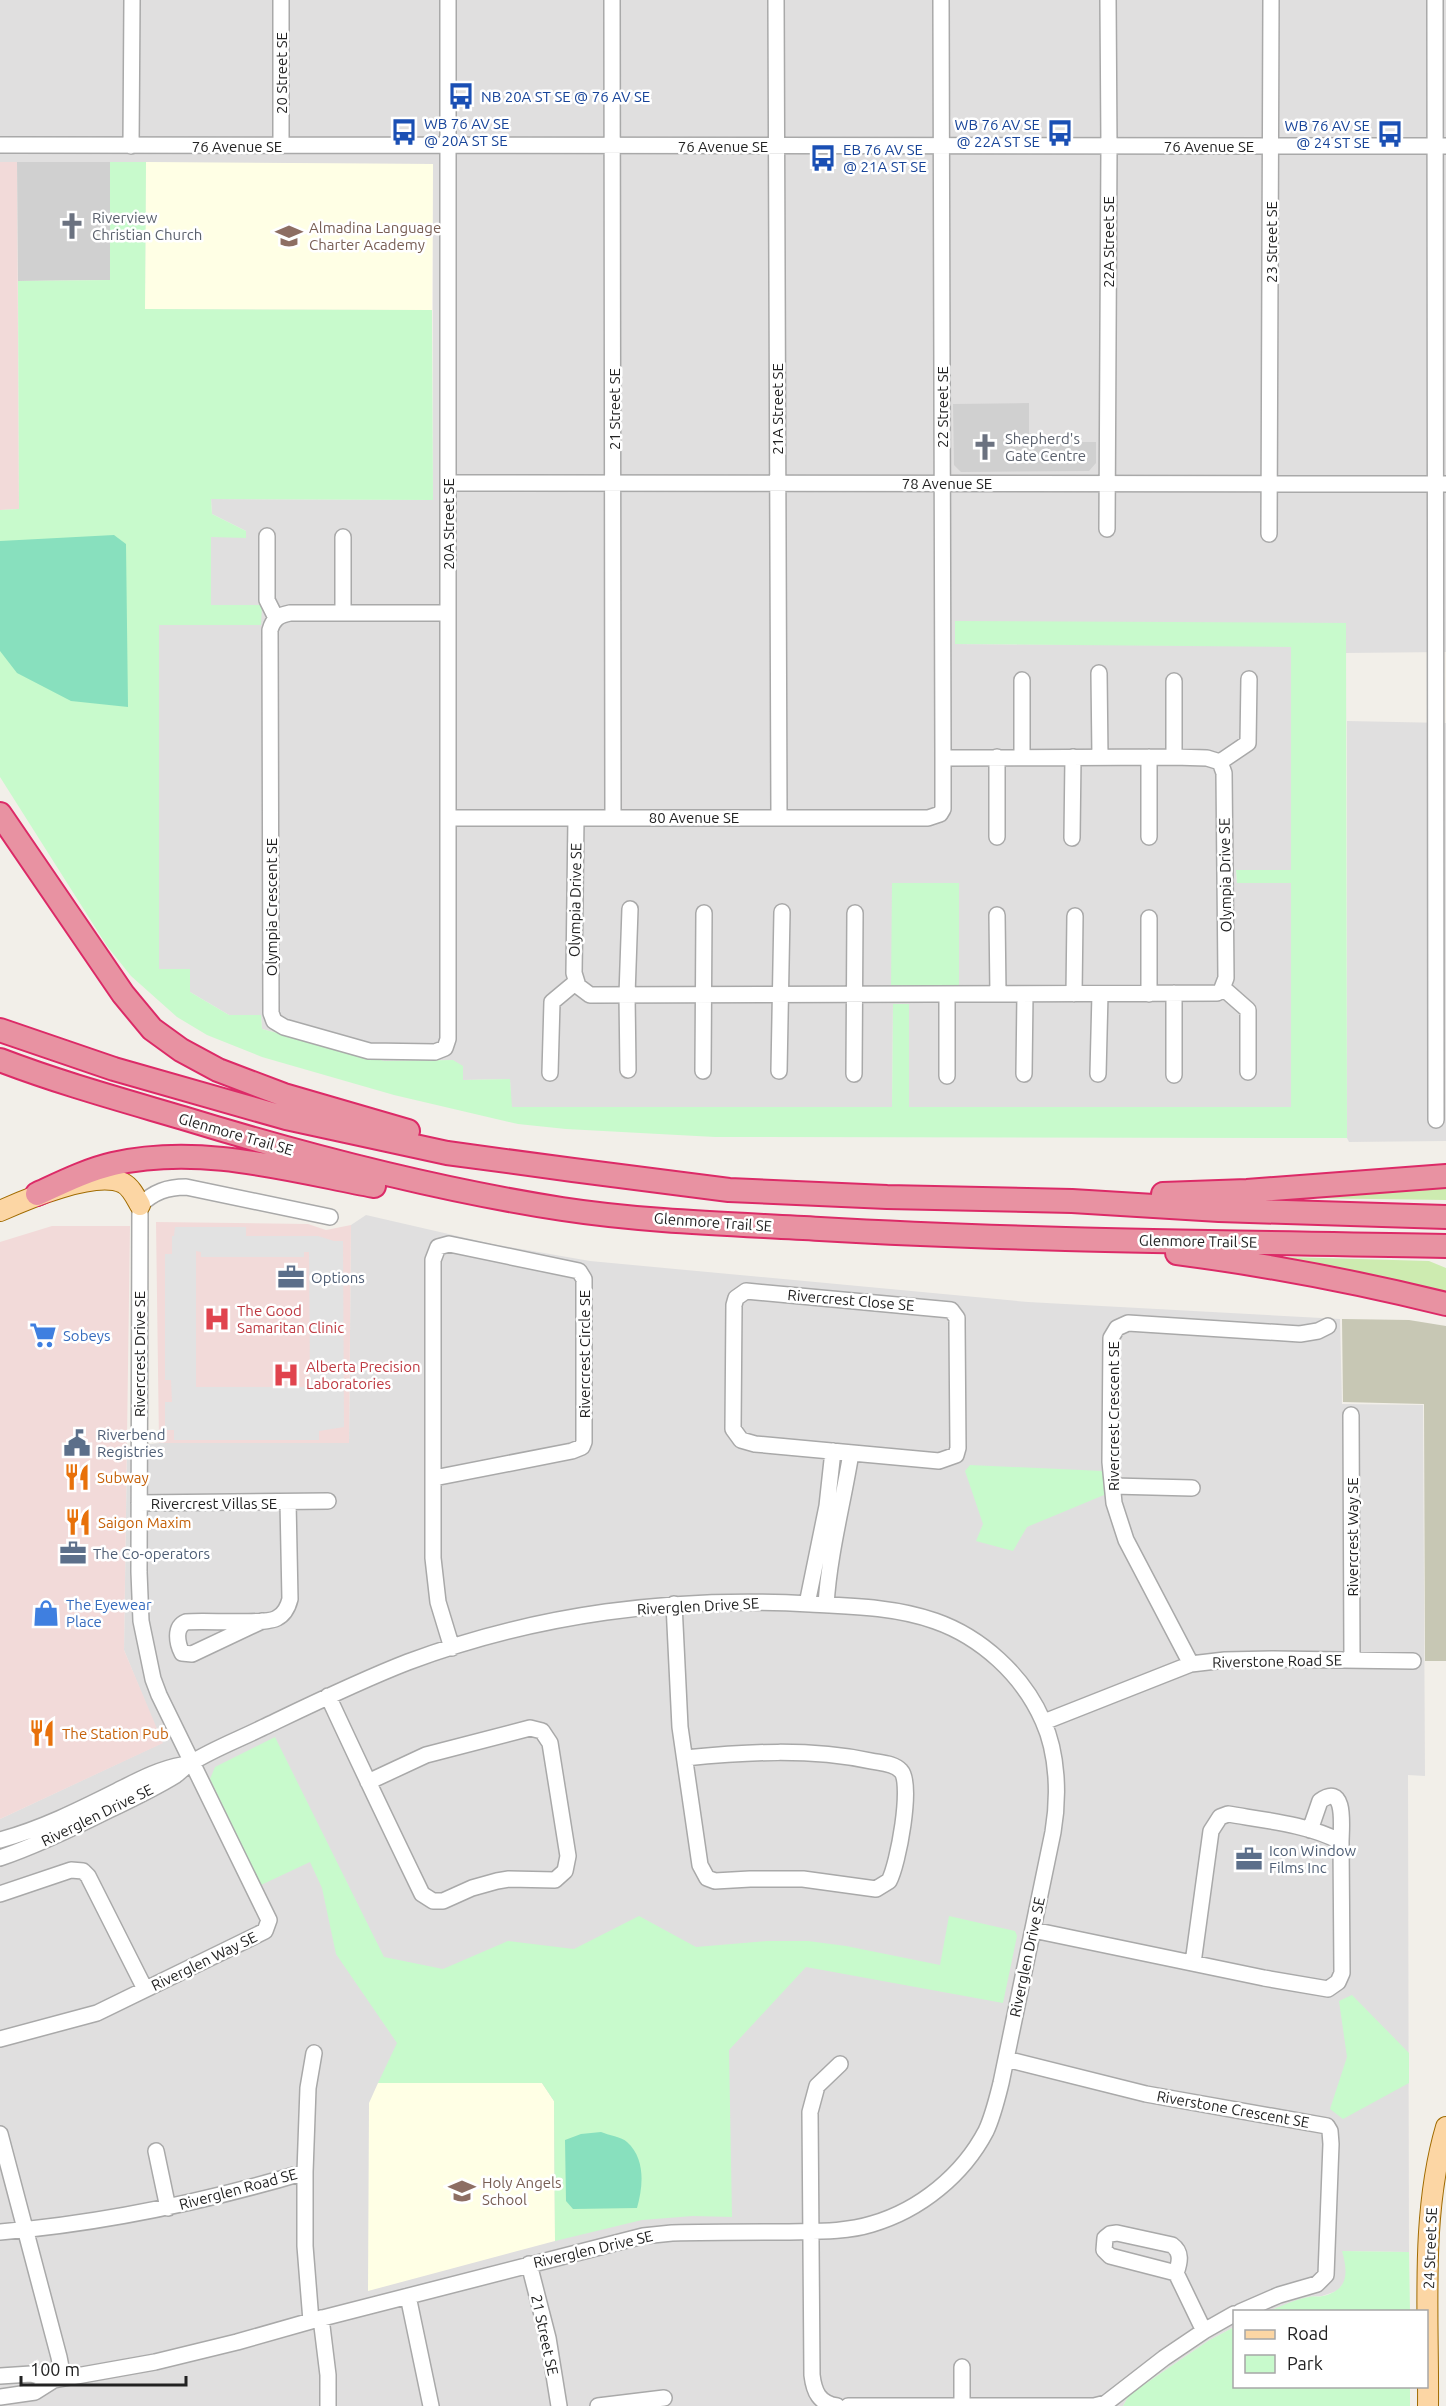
<svg xmlns="http://www.w3.org/2000/svg" width="1446" height="2406" font-family="Ubuntu,sans-serif">
<rect width="100%" height="100%" fill="#f2efe9"/>
<path fill="#e0dfdf" d="M0 0H1446V652L1346 653V623L955 644 1291 646V870L1236 871 1237 883H1291V1107H909V1004H893L892 1107H511L510 1079 463 1080 453 1060 384 1061 262 1029 261 1015H229L190 992 159 969V625L261 605H211V537H246V531L212 514 211 499 433 500V164L0 162Z
M1347 721 1446 723V1141L1349 1142 1347 1138Z
M366 1215 492 1244 590 1261 1028 1302 1340 1319 1342 1404 1423 1405 1425 1776 1408 1775 1409 2252 1343 2251 1347 2271 1345 2282 1337 2291 1322 2296 1308 2297 1268 2311 1234 2312V2327L1208 2341 1129 2395 1123 2406H0V1819L162 1743 124 1650 127 1447 159 1443H349L351 1225Z"/>
<path fill="#f2dad9" d="M0 162H17L19 509 0 510Z
M156 1222 308 1224 326 1230 351 1225 349 1443H159Z
M52 1226H130L124 1650 163 1743 0 1819V1242Z"/>
<path fill="#ffffe5" d="M146 162 433 164 432 310 145 309Z
M378 2083H542L554 2101 555 2241 368 2291 369 2103Z"/>
<path fill="#d0d0d0" d="M17 162H110L111 280 18 281Z
M1029 403V442H1096V463L1089 471 961 472 954 465 953 404Z"/>
<path fill="#c7c7b4" d="M1342 1319 1409 1320 1446 1326V1661H1425L1424 1404 1343 1402Z"/>
<path fill="#cdebb0" d="M1446 1183V1200L1294 1198Z
M1255 1256 1429 1261 1446 1268V1301Z"/>
<path fill="#c8facc" d="M110 162H146L145 309 432 310 433 500 211 499 212 514 246 531V538L211 537V605H262L261 625H159V969H190V992L229 1015H261L262 1029 384 1061 453 1060 463 1066V1080L510 1079 512 1107H892L893 1004H909V1107H1291V883H1237L1236 870H1291V647L955 644V621L1346 623 1347 1138 715 1137 566 1129 518 1124 394 1095 262 1057 207 1035 177 1017 131 976 107 946 0 777V510L19 509 18 281 110 280Z
M892 883H959V985H891Z
M970 1465 1103 1471 1104 1495 1027 1527 1013 1551 976 1541 983 1524 965 1471Z
M275 1737 384 1957 443 1969 508 1941 574 1949 639 1916 696 1947 767 1941H808L846 1946 940 1965 949 1916 1015 1931 1017 1936 1003 2003 806 1967 729 2050 732 2217 693 2216 642 2220 555 2241 554 2101 542 2083H378L397 2043 336 1954 322 1888 310 1862 261 1885 210 1779 215 1767Z
M1352 1995 1409 2053V2083L1343 2119 1330 2109 1347 2057 1339 2001Z
M1342 2251 1409 2252 1410 2311H1268C1281 2307 1295 2299 1309 2297 1313 2296 1319 2297 1323 2296 1349 2290 1348 2272 1342 2251Z
M1234 2327V2386L1410 2387V2406H1123L1129 2395 1208 2341Z"/>
<path fill="#88e0be" d="M114 535 126 544 128 707 71 701 17 673 0 651V541Z
M601 2132C608 2135 622 2137 627 2142 646 2159 643 2187 637 2208L573 2209 566 2201 565 2140 581 2134Z"/>
<path fill="#e2e2e2" fill-rule="evenodd" d="M175 1227H246V1236H318L334 1241H343L344 1427 319 1431V1440H174V1430H165V1402H172L171 1380H165V1254H172V1236H174ZM196 1251 201 1252V1257H304V1252H309L310 1387H196Z"/>
<g fill="none" stroke-linecap="round" stroke-linejoin="round">
<defs>
<path id="minor" d="M281 0V146
M448 0V1039L445 1048 435 1052 369 1051 284 1027 274 1021 271 1013 270 630C273 619 279 615 290 613H448
M612 0 613 818
M776 0 779 817
M1435 0 1436 1120
M0 145 1446 146
M131 146 132 0
M448 483 1446 484
M1107 529 1109 146 1108 0
M1269 534 1271 0
M267 536V600L276 618
M343 537V613
M1099 673 1100 757
M1174 681V757
M997 757V837
M1022 757V680
M1149 757V837
M1220 762 1248 743 1249 679
M448 818H928L940 814 943 809V758L941 0
M576 818 574 973 578 986 590 995 1217 993 1221 991 1226 978 1224 773 1220 762 1207 758 1174 757 943 758
M1072 838 1073 757
M997 915 998 994
M1149 918V994
M1223 988 1248 1010V1072
M1174 993V1075
M947 994V1076
M1074 994 1075 916
M628 1070 627 995 630 909
M703 1071 704 913
M779 1071 782 912
M550 1073 552 1002 576 982
M854 1074 855 913
M1024 1074 1025 994
M1098 1074 1100 994
M746 1291 951 1310 957 1318V1325L958 1448 956 1455 939 1461 755 1444 741 1440 733 1429 734 1305 736 1298Z
M1351 1415 1352 1659
M434 1478 572 1451 582 1447 584 1442V1279L579 1271 449 1244 438 1247 433 1260V1558L438 1602 452 1648
M1113 1486 1192 1488
M139 1503 328 1501
M674 1604 680 1727 700 1865 707 1878 715 1881 750 1879H803L876 1889 889 1881C898 1865 913 1784 901 1771 894 1763 880 1763 871 1761 809 1748 747 1752 685 1758
M807 1604 827 1506 833 1451
M826 1605C829 1554 843 1503 851 1453
M262 1621 192 1654 182 1653C177 1643 174 1627 186 1622 203 1620 267 1625 277 1618 285 1614 288 1607 290 1599L288 1502
M1191 1664 1126 1540 1114 1503 1110 1462 1111 1338 1117 1328 1128 1323 1300 1334 1318 1331 1328 1326
M328 1696C359 1763 390 1828 422 1894L433 1901H443L472 1888 497 1881 509 1879 555 1880 565 1871 568 1856 550 1743 542 1731 530 1728 426 1755 368 1782
M1044 1722 1191 1664 1225 1660 1273 1659 1413 1661
M1310 1830 1320 1801C1347 1781 1341 1829 1341 1842
M0 1840C41 1829 79 1810 117 1791 137 1781 159 1769 182 1765
M0 1858C38 1845 73 1828 109 1810 132 1799 155 1788 176 1775 181 1771 186 1766 191 1763 213 1749 240 1739 264 1727 312 1704 359 1681 408 1662 536 1614 674 1596 810 1604 851 1606 896 1607 935 1621 981 1637 1023 1675 1043 1721 1058 1754 1059 1797 1053 1832L1001 2083C997 2099 993 2116 986 2131 963 2175 920 2210 872 2224 843 2233 811 2231 781 2232 745 2232 708 2232 672 2233L643 2236 311 2321 237 2342 155 2362 54 2380 31 2374 0 2376
M0 1894 71 1870 83 1871 88 1876 145 1989
M1033 1930 1264 1978 1328 1989 1338 1982 1342 1973 1341 1842C1311 1825 1263 1820 1228 1814L1220 1817 1211 1831 1193 1963
M0 2039 97 2013 265 1931 269 1920 159 1695 153 1679 141 1621 139 1572 140 1205C154 1192 167 1187 186 1187L330 1217
M1006 2059 1146 2094 1327 2126 1330 2131 1331 2144 1326 2275 1317 2284 1279 2295 1240 2312
M0 2134 59 2357 63 2378
M156 2151 168 2208
M305 2172 308 2088 314 2053
M0 2232C105 2223 204 2202 305 2172V2246L311 2321
M529 2264 548 2338 559 2406
M1176 2273C1180 2262 1182 2252 1172 2245L1117 2233 1110 2234 1105 2238 1104 2250 1110 2256 1176 2273 1204 2331
M408 2296 431 2406
M321 2318 328 2375V2406
M962 2367V2405
M0 2397 35 2392 54 2380
M598 2406 664 2398
M837 2406C819 2403 814 2392 812 2375L810 2112 817 2086 840 2064
M848 2406H1094L1106 2403 1164 2358 1204 2331 1234 2314"/>
<path id="major" d="M0 1211C27 1199 95 1170 123 1183 131 1187 136 1198 140 1205
M1428 2406C1429 2315 1420 2215 1446 2127"/>
<path id="highway" d="M0 814 123 994 152 1029 181 1050 218 1070 284 1095 408 1131
M0 1030 114 1069 286 1118 447 1153 573 1170 729 1190 887 1197 1072 1201 1219 1210 1446 1217
M0 1060C60 1083 122 1100 183 1118 307 1156 433 1189 562 1209 647 1222 734 1224 820 1229 1028 1241 1237 1242 1446 1246
M37 1194C61 1183 87 1170 113 1164 200 1144 289 1170 374 1186
M1163 1194 1247 1191 1446 1176
M1177 1253C1268 1265 1357 1282 1446 1304"/>
</defs>
<use href="#minor" stroke="#a9a9a9" stroke-width="18"/>
<use href="#major" stroke="#a06b00" stroke-width="22"/>
<use href="#highway" stroke="#dc2a67" stroke-width="26"/>
<use href="#minor" stroke="#fff" stroke-width="15"/>
<use href="#major" stroke="#fcd6a4" stroke-width="20"/>
<use href="#highway" stroke="#e892a2" stroke-width="22"/>
</g>
<defs>
<symbol id="bus-bare" viewBox="-9 -9 18 18"><path d="M-5-6H5V4H4V6H2V4H-2V6H-4V4H-5ZM-3.5-4V0h7V-4ZM-3.5 1.2v1.5H-2V1.2ZM2 1.2v1.5H3.5V1.2Z" fill="#1a4fb4" stroke="#fff" stroke-width="2.5" paint-order="stroke"/></symbol>
<symbol id="church-bare" viewBox="-9 -9 18 18"><path d="M-1.2-6h2.4v3.5h3.3v2.4h-3.3V6h-2.4V-.1h-3.3v-2.4h3.3Z" fill="#6b7280" stroke="#fff" stroke-width="2.5" paint-order="stroke"/></symbol>
<symbol id="school-bare" viewBox="-9 -9 18 18"><path d="M0-5L7-2L0 1L-7-2ZM-4 1L0 2.5L4 1V4Q0 6-4 4Z" fill="#8d6e63" stroke="#fff" stroke-width="2.5" paint-order="stroke"/></symbol>
<symbol id="office-bare" viewBox="-9 -9 18 18"><path d="M-6-3h4V-5.5h4V-3h4V5H-6ZM-1-4.5V-3h2v-1.5ZM-6 0V1H6V0Z" fill="#5c6f8a" stroke="#fff" stroke-width="2.5" paint-order="stroke"/></symbol>
<symbol id="hospital-bare" viewBox="-9 -9 18 18"><path d="M-5-5h3v3.5h4V-5h3V5h-3V1.5h-4V5h-3Z" fill="#e0444e" stroke="#fff" stroke-width="2.5" paint-order="stroke"/></symbol>
<symbol id="supermarket-bare" viewBox="-9 -9 18 18"><path d="M-6-5.5h2.5l.6 2H6L4.5 2H-2.5L-4.4-4H-6ZM-1.5 3.2a1.3 1.3 0 1 0 .1 0ZM3 3.2a1.3 1.3 0 1 0 .1 0Z" fill="#3f7fe0" stroke="#fff" stroke-width="2.5" paint-order="stroke"/></symbol>
<symbol id="civic-bare" viewBox="-9 -9 18 18"><path d="M-.6-6.5H3V-4.5H.6V-3L4-1V1h2V6H-6V1h2V-1L-.6-3ZM-1.2 2.5V6h2.4V2.5Z" fill="#5c6f8a" stroke="#fff" stroke-width="2.5" paint-order="stroke"/></symbol>
<symbol id="restaurant-bare" viewBox="-9 -9 18 18"><path d="M-5-6h1v4h1v-4h1v4h1v-4h1v5L-1.5 .5V6h-2V.5L-5-1ZM5-6V6H3V1.5H1.5Q1.5-4 5-6Z" fill="#e8710a" stroke="#fff" stroke-width="2.5" paint-order="stroke"/></symbol>
<symbol id="shop-bare" viewBox="-9 -9 18 18"><path d="M-5-2.5h2.3a2.7 3.5 0 0 1 5.4 0H5L5.5 6h-11ZM-1.5-2.5h3a1.5 2.3 0 0 0-3 0Z" fill="#3f7fe0" stroke="#fff" stroke-width="2.5" paint-order="stroke"/></symbol>
</defs>
<g fill-rule="evenodd">
<use href="#bus-bare" x="442" y="77" width="38" height="38"/>
<use href="#bus-bare" x="385" y="113" width="38" height="38"/>
<use href="#bus-bare" x="1041" y="114" width="38" height="38"/>
<use href="#bus-bare" x="1371" y="115" width="38" height="38"/>
<use href="#bus-bare" x="804" y="139" width="38" height="38"/>
<use href="#church-bare" x="53" y="207" width="38" height="38"/>
<use href="#school-bare" x="270" y="217" width="38" height="38"/>
<use href="#church-bare" x="966" y="428" width="38" height="38"/>
<use href="#office-bare" x="272" y="1258" width="38" height="38"/>
<use href="#hospital-bare" x="198" y="1300" width="38" height="38"/>
<use href="#supermarket-bare" x="24" y="1316" width="38" height="38"/>
<use href="#hospital-bare" x="267" y="1356" width="38" height="38"/>
<use href="#civic-bare" x="58" y="1424" width="38" height="38"/>
<use href="#restaurant-bare" x="58" y="1458" width="38" height="38"/>
<use href="#restaurant-bare" x="59" y="1503" width="38" height="38"/>
<use href="#office-bare" x="54" y="1534" width="38" height="38"/>
<use href="#shop-bare" x="27" y="1594" width="38" height="38"/>
<use href="#restaurant-bare" x="23" y="1714" width="38" height="38"/>
<use href="#office-bare" x="1230" y="1840" width="38" height="38"/>
<use href="#school-bare" x="443" y="2172" width="38" height="38"/>
</g>
<g text-anchor="middle" dominant-baseline="central" stroke-width="5" stroke-linejoin="round" paint-order="stroke">
<g font-size="15" fill="#222" stroke="#fff">
<text transform="translate(281 73) rotate(-90)">20 Street SE</text>
<text x="237" y="146">76 Avenue SE</text>
<text x="723" y="146">76 Avenue SE</text>
<text x="1209" y="146">76 Avenue SE</text>
<text transform="translate(1108 242) rotate(-90)">22A Street SE</text>
<text transform="translate(1271 242) rotate(-90)">23 Street SE</text>
<text transform="translate(942 407) rotate(-90)">22 Street SE</text>
<text transform="translate(614 409) rotate(-90)">21 Street SE</text>
<text transform="translate(777 409) rotate(-90)">21A Street SE</text>
<text x="947" y="483">78 Avenue SE</text>
<text transform="translate(448 524) rotate(-90)">20A Street SE</text>
<text x="694" y="817">80 Avenue SE</text>
<text transform="translate(1225 875) rotate(-91)">Olympia Drive SE</text>
<text transform="translate(575 900) rotate(-89)">Olympia Drive SE</text>
<text transform="translate(271 907) rotate(-90)">Olympia Crescent SE</text>
<text transform="translate(236 1134) rotate(16)">Glenmore Trail SE</text>
<text transform="translate(713 1222) rotate(4)">Glenmore Trail SE</text>
<text transform="translate(1198 1241) rotate(1)">Glenmore Trail SE</text>
<text transform="translate(851 1300) rotate(5)">Rivercrest Close SE</text>
<text transform="translate(139 1354) rotate(-90)">Rivercrest Drive SE</text>
<text transform="translate(584 1354) rotate(-90)">Rivercrest Circle SE</text>
<text transform="translate(1113 1416) rotate(-90)">Rivercrest Crescent SE</text>
<text x="214" y="1503">Rivercrest Villas SE</text>
<text transform="translate(1352 1537) rotate(-90)">Rivercrest Way SE</text>
<text transform="translate(698 1606) rotate(-3)">Riverglen Drive SE</text>
<text transform="translate(1277 1661) rotate(-1)">Riverstone Road SE</text>
<text transform="translate(97 1815) rotate(-26)">Riverglen Drive SE</text>
<text transform="translate(1027 1957) rotate(-78)">Riverglen Drive SE</text>
<text transform="translate(204 1961) rotate(-26)">Riverglen Way SE</text>
<text transform="translate(1233 2109) rotate(10)">Riverstone Crescent SE</text>
<text transform="translate(238 2189) rotate(-15)">Riverglen Road SE</text>
<text transform="translate(1430 2248) rotate(-88)">24 Street SE</text>
<text transform="translate(593 2249) rotate(-13)">Riverglen Drive SE</text>
<text transform="translate(545 2335) rotate(78)">21 Street SE</text>
</g>
<g font-size="15" fill="#164399" stroke="#fff" text-anchor="start">
<text x="481" y="96">NB 20A ST SE @ 76 AV SE</text>
<text x="424" y="123">WB 76 AV SE<tspan x="424" dy="17">@ 20A ST SE</tspan></text>
<text x="1040" y="124" text-anchor="end">WB 76 AV SE<tspan x="1040" dy="17">@ 22A ST SE</tspan></text>
<text x="1370" y="125" text-anchor="end">WB 76 AV SE<tspan x="1370" dy="17">@ 24 ST SE</tspan></text>
<text x="843" y="149">EB 76 AV SE<tspan x="843" dy="17">@ 21A ST SE</tspan></text>
</g>
<g font-size="15" fill="#5b616d" stroke="#fff" text-anchor="start">
<text x="92" y="217">Riverview<tspan x="92" dy="17">Christian Church</tspan></text>
<text x="1005" y="438">Shepherd's<tspan x="1005" dy="17">Gate Centre</tspan></text>
</g>
<g font-size="15" fill="#785e54" stroke="#fff" text-anchor="start">
<text x="309" y="227">Almadina Language<tspan x="309" dy="17">Charter Academy</tspan></text>
<text x="482" y="2182">Holy Angels<tspan x="482" dy="17">School</tspan></text>
</g>
<g font-size="15" fill="#4e5e75" stroke="#fff" text-anchor="start">
<text x="311" y="1277">Options</text>
<text x="97" y="1434">Riverbend<tspan x="97" dy="17">Registries</tspan></text>
<text x="93" y="1553">The Co-operators</text>
<text x="1269" y="1850">Icon Window<tspan x="1269" dy="17">Films Inc</tspan></text>
</g>
<g font-size="15" fill="#be3a42" stroke="#fff" text-anchor="start">
<text x="237" y="1310">The Good<tspan x="237" dy="17">Samaritan Clinic</tspan></text>
<text x="306" y="1366">Alberta Precision<tspan x="306" dy="17">Laboratories</tspan></text>
</g>
<g font-size="15" fill="#366cbe" stroke="#fff" text-anchor="start">
<text x="63" y="1335">Sobeys</text>
<text x="66" y="1604">The Eyewear<tspan x="66" dy="17">Place</tspan></text>
</g>
<g font-size="15" fill="#c56008" stroke="#fff" text-anchor="start">
<text x="97" y="1477">Subway</text>
<text x="98" y="1522">Saigon Maxim</text>
<text x="62" y="1733">The Station Pub</text>
</g>
</g>
<rect x="1233" y="2310" width="195" height="78" fill="#ffffff" stroke="#a7a7a7" stroke-width="1.5"/>
<rect x="1245" y="2330" width="30" height="9" fill="#fcd6a4" stroke="#a7a7a7" stroke-width="1.5"/>
<text x="1287" y="2340" font-size="18" fill="#222222">Road</text>
<rect x="1245" y="2355" width="30" height="18" fill="#c8facc" stroke="#a7a7a7" stroke-width="1.5"/>
<text x="1287" y="2370" font-size="18" fill="#222222">Park</text>
<path d="M21 2376v9h165v-9" fill="none" stroke="#222222" stroke-width="3"/>
<text x="30" y="2376" font-size="18" fill="#222222" stroke="#ffffff" stroke-width="4.5" paint-order="stroke">100 m</text>
</svg>
